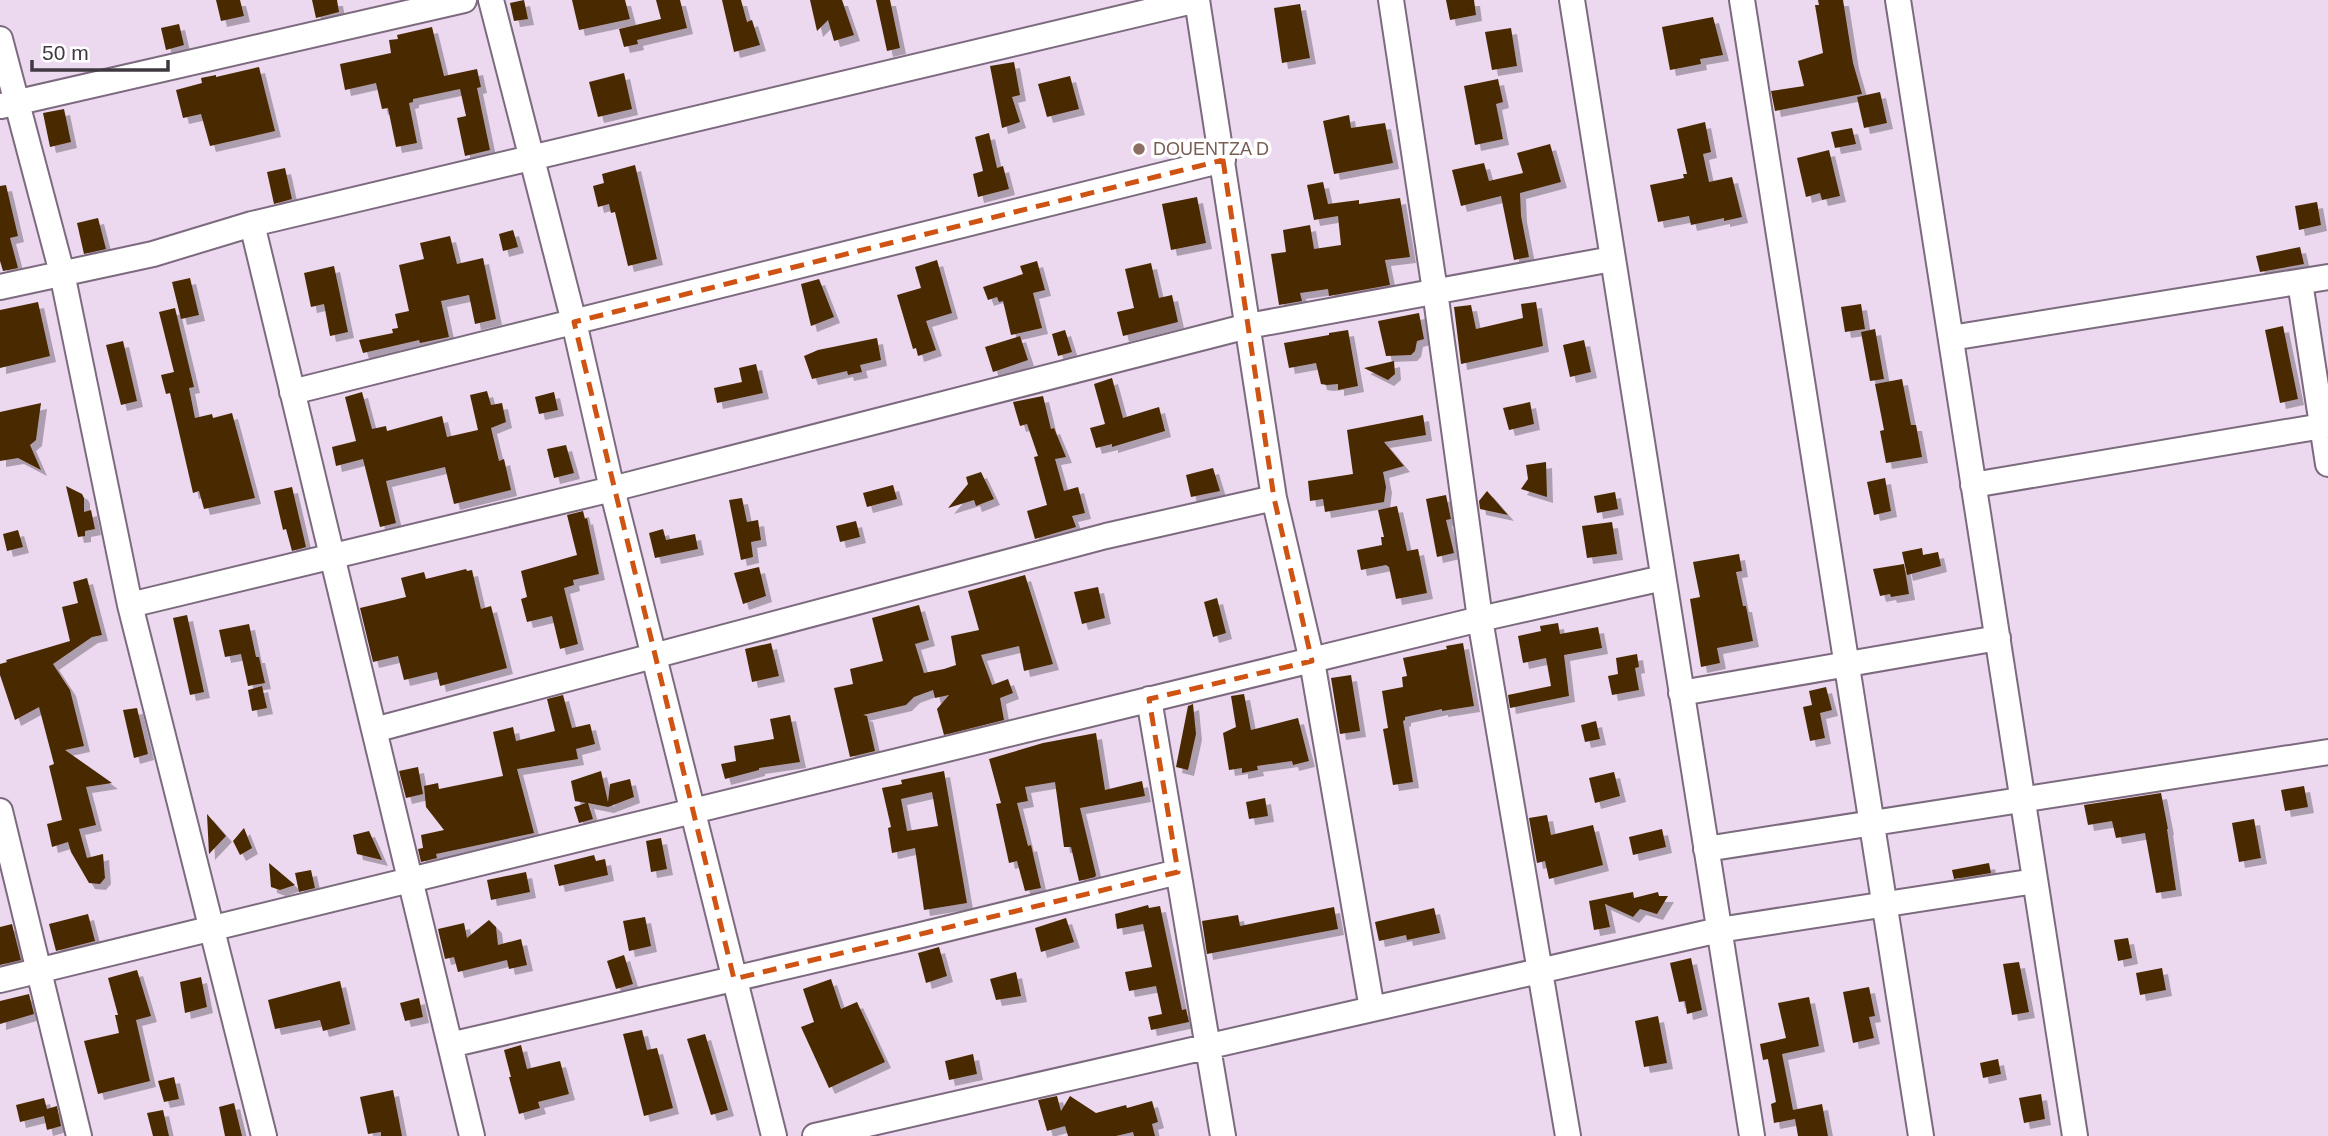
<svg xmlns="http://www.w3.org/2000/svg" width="2328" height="1136" font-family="Arial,sans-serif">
<defs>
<filter id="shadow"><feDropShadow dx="6" dy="6" stdDeviation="0" flood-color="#0004"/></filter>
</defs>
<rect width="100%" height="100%" fill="#ecd8ef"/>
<path fill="#4a2901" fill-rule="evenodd" filter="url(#shadow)" d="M216 0H240L244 16 221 21Z
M312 0H337L339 12 316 18Z
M524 0 528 19 514 21 510 3Z
M572 0H625L630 19 579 30Z
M656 0H680L687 28 637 40 638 44 624 47 619 29 661 19Z
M722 0H741L747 22 752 20 760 45 734 52Z
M810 0H842L854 35 834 41 828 20 817 31Z
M876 0H890L900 48 887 51Z
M1446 0H1474L1476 15 1450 20Z
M1818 0H1843L1853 63 1862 94 1775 111 1771 91 1804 86 1798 61 1823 53 1815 5H1819Z
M1300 4 1310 58 1282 63 1274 8Z
M1713 17 1723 55 1700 59 1701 64 1670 70 1662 27Z
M179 24 184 45 166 50 161 28Z
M432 27 444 76 477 69 481 87 477 88 490 150 465 156 457 118 466 116 460 89 413 99V102L409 103 417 143 396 147 388 108 382 109 376 83 345 90 340 64 391 53 389 40 398 39 397 35Z
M1511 28 1517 66 1492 70 1485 32Z
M1014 62 1020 95 1012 97 1020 122 1002 128 990 66Z
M259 67 275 131 210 146 201 114 183 118 176 90 202 83 201 78 216 75V77Z
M624 73 632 109 598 117 589 82Z
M1070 76 1079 109 1047 117 1038 84Z
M1498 79 1503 102 1496 104 1503 139 1475 145 1464 86Z
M1880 92 1887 123 1864 128 1857 97Z
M64 109 71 142 50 147 43 113Z
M1349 115 1351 128 1385 123 1393 163 1334 174 1323 121Z
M1705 122 1711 152 1703 154 1709 182 1732 177 1742 217 1724 221V218L1691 225 1689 216 1658 222 1650 185 1684 178 1683 174H1687L1677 129Z
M1852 128 1856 144 1835 148 1831 132Z
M989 133 997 168 1003 166 1009 189 978 197 973 174 983 171 975 137Z
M1550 144 1561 182 1520 193 1521 216 1529 257 1514 260 1501 196 1461 206 1452 170 1484 163 1489 181 1523 173 1517 153Z
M1829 150 1840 196 1822 200 1820 193 1806 197 1797 158Z
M635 165 657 259 628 266 615 212 611 213 609 204 598 207 593 186 604 183 602 174Z
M285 168 292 199 274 204 267 172Z
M1323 182 1328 204 1359 200V204L1400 198 1410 257 1385 260 1390 285 1329 296 1328 289 1300 293 1302 301 1279 305 1271 254 1286 252 1283 230 1310 225 1314 249 1341 245 1338 216 1314 220 1307 185Z
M6 185 18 236 10 238 18 268 3 271 0 261V186Z
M1197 197 1206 243 1171 250 1162 204Z
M2317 202 2321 225 2299 230 2295 206Z
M98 218 106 249 84 254 77 223Z
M513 230 518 247 503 251 499 234Z
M450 236 457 264 483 258 496 319 475 324 469 295 441 301 449 337 420 343 419 340 363 353 359 340 393 333 392 329 398 328 395 314 409 311 399 265 424 259 420 243Z
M2300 247 2304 264 2260 272 2256 256Z
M937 260 952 313 926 321 936 350 918 356 916 348 913 349 897 295 921 288 915 267Z
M1037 261 1045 290 1033 293 1042 328 1011 335 1003 301 999 302 997 297 988 300 983 287 1023 274 1020 266Z
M1151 263 1159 298 1172 295 1178 322 1123 336 1117 312 1134 308 1125 269Z
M334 266 348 332 330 336 324 304 311 307 304 273Z
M190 278 199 315 181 319 172 282Z
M819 279 834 317 811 326 801 284Z
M38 302 50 356 0 368V310Z
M1536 302 1543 346 1461 364 1454 307 1471 305 1476 329 1523 318 1521 304Z
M1861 304 1865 329 1845 332 1841 307Z
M175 308 194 387 189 388 195 418 212 414 213 418 232 413 255 498 204 509 199 491 193 493 170 393 166 394 161 375 174 372 159 312Z
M1419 313 1424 339 1417 341 1415 351 1411 355 1386 356 1378 321Z
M2283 326 2298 399 2280 403 2265 330Z
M1875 329 1884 379 1870 381 1861 332Z
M1065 330 1072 352 1058 356 1052 334Z
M1348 330 1358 386 1338 390V384L1327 385 1321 384 1316 363 1289 368 1284 343 1329 335V333Z
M1020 336 1028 360 993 372 985 347Z
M877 338 881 360 860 365 862 372 848 375 847 371 812 379 804 356 818 350Z
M1584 340 1591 372 1570 377 1563 345Z
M123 341 137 401 121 405 106 345Z
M1394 361 1395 374 1388 380 1364 368Z
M756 364 763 393 717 403 714 388 742 382 739 368Z
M1112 378 1123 418 1159 407 1165 431 1112 447V444L1096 448 1090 428 1105 424 1094 384Z
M1902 379 1911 425H1916L1922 457 1886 463 1880 431 1884 430 1875 384Z
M487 391 491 405 502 403 506 422 491 428 499 461 504 459 511 490 454 504 445 467 386 481 396 523 380 527 363 459 336 466 332 447 356 441 345 397 362 392 372 429 386 426 387 431 442 416 447 437 478 430 470 395Z
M554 392 558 410 539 414 535 397Z
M1043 396 1051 429 1054 428 1066 457 1055 459 1064 491 1078 487 1085 513 1072 516 1076 527 1035 539 1027 511 1047 505 1034 457 1038 456 1027 424 1020 426 1013 402Z
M1530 402 1534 424 1509 430 1503 408Z
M41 403 37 432 36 440 30 445 41 470 18 458 0 461V412Z
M1423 415 1426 435 1384 442 1404 466 1383 472 1386 487 1384 502 1325 512 1323 499 1310 501 1308 481 1353 474 1347 430Z
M566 445 574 473 554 478 547 449Z
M1546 462 1547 497 1521 489 1528 479 1526 465Z
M1213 468 1220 491 1191 497 1186 475Z
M981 472 994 499 976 506 974 500 948 508 968 484 966 477Z
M1885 478 1891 511 1874 515 1867 482Z
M893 485 897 499 867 507 863 493Z
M66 486 82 494 84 498V512L91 510 95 529 85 531V536L78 537Z
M292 487 306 547 292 551 286 529 283 530 274 491Z
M1487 491 1508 515 1480 509 1479 501Z
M1615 492 1618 509 1597 513 1594 496Z
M1446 495 1451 519 1446 520 1454 553 1437 557 1426 499Z
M742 498 747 522 758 520 761 540 751 542 753 557 741 560 729 500Z
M1397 506 1407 551 1418 549 1427 593 1396 599 1389 567 1386 565 1361 570 1357 550 1382 545 1381 537H1384L1378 510Z
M583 511 585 519 587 518 599 574 573 580 574 585 564 588 578 644 560 649 552 616 527 622 521 599 527 597 521 571 577 555 567 515Z
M856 521 860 537 840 542 836 526Z
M1612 522 1617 554 1587 558 1582 526Z
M663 529 666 540 695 534 698 549 655 558 649 533Z
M18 530 23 547 7 551 3 534Z
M1922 548 1923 555 1938 552 1941 566 1907 575 1902 552Z
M1739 554 1742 571 1736 572 1743 606H1746L1753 641 1717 648 1720 663 1701 667 1690 599 1700 597 1693 562Z
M1904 564 1909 594 1891 597 1890 594 1880 596 1873 569Z
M759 567 766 596 743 604 734 573Z
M466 569 467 571 472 570 481 609 491 606 507 668 440 686 437 672 404 680 398 656 373 662 360 608 406 597 401 578 424 572 426 579Z
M1025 575 1053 664 1024 671 1019 646 981 655 992 685 1008 679 1013 693 1000 698 1004 720 944 735 937 709 949 695 935 698 933 690 914 697 906 705 863 715 867 716 875 751 850 757 834 688 853 684 850 669 883 661 872 618 919 605 929 640 915 644 924 673 944 669 956 665 951 636 979 630 968 591Z
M87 578 102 635 92 637 53 664 70 690 84 746 65 750 112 783 86 787 96 825 79 829 87 858 103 854 105 878 100 884 89 883 71 852 68 842 52 847 47 824 62 820 49 766 54 764 39 707 15 720 0 675V664L7 662 6 660 70 641 62 607 78 603 73 582Z
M1098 587 1105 618 1082 624 1074 592Z
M1217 598 1226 633 1213 637 1204 602Z
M187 615 204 692 190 695 173 618Z
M1558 623 1560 634 1598 627 1602 648 1564 655 1569 696 1510 708 1508 695 1551 686 1546 658 1523 663 1518 636 1541 631 1540 626Z
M249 624 256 657H259L265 683 248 686 241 654 225 657 219 630Z
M771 643 779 676 752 682 745 649Z
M1463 643 1474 706 1442 711V709L1405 717V720L1403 721 1413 782 1393 785 1383 729 1388 728 1382 691 1403 687 1402 677 1407 676 1403 658 1447 649 1446 646Z
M1637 654 1639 667 1635 668 1639 690 1612 695 1608 676 1618 674 1616 658Z
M1351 675 1360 731 1340 734 1331 678Z
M262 686 267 708 252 711 248 690Z
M1826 687 1832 710 1820 713 1825 738 1810 741 1803 707 1812 705 1809 691Z
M1244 694 1251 730 1298 718 1309 761 1293 765 1292 761 1257 766 1258 770 1242 773V768L1229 770 1223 733 1236 727 1231 696Z
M563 695 572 728 590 724 595 744 576 749 578 759 517 769 534 833 436 854 437 858 421 862 418 849 423 848 421 835 444 830 426 807 424 786 438 783 439 789 503 776 493 732 513 727 516 741 555 731 547 699Z
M1193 704 1196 734 1188 770 1176 767 1188 706Z
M137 708 148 754 134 758 123 710Z
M790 715 800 762 759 768V770L725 779 721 764 736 761 734 746 774 739 770 719Z
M1596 721 1600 739 1585 742 1581 725Z
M1096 733 1105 790 1142 781 1145 796 1080 808 1096 875 1095 877 1079 881 1071 847H1064L1055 782 1025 787 1028 801 1017 803 1028 846 1031 845 1041 888 1025 891 1017 861 1009 863 996 804 1001 803 989 759 1043 743Z
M418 767 423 794 406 798 399 771Z
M601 771 608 802 610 784 630 779 634 797 608 807 588 803 593 819 579 823 574 807 586 803 575 801 571 781Z
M944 771 967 903 924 910 915 848 892 853 888 828 891 827 882 788 902 784 901 780ZM932 792 938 826 907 831 901 799Z
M1614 772 1620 796 1595 803 1589 778Z
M2304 786 2308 807 2285 811 2281 790Z
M2161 793 2168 829H2167L2176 890 2156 893 2145 833 2116 838 2112 821 2088 825 2084 805Z
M1265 798 1268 816 1249 819 1246 802Z
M207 814 226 836 209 854Z
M1547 815 1551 835 1593 825 1603 865 1549 879 1545 861 1537 863 1529 818Z
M2254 819 2261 858 2239 862 2232 823Z
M244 828 252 848 240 855 233 841Z
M1662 829 1666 847 1633 855 1629 837Z
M369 831 382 860 357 854 353 835Z
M661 838 667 869 651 872 646 841Z
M594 855 596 861 605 859 608 875 559 886 554 865Z
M269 863 295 885 280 890 271 887Z
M1989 863 1991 873 1954 879 1952 870Z
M311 870 315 888 299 892 295 873Z
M526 872 530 892 491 900 487 880Z
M1633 892 1634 898 1658 892 1659 896H1668L1657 914 1640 909 1633 917 1605 904 1610 927 1594 930 1589 901Z
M1148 905 1149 908 1160 906 1182 1010 1186 1009 1189 1022 1151 1030 1148 1017 1162 1014 1156 986 1129 991 1125 972 1152 967 1143 924 1117 929 1115 914Z
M1334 907 1338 929 1207 954 1202 921 1238 915 1240 926Z
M1434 908 1440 933 1407 940 1406 935 1379 941 1375 922Z
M88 914 95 941 56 951 49 924Z
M645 917 651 946 629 951 623 921Z
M1066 918 1074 942 1041 952 1035 928Z
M489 920 496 927 498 945 521 939 527 965 509 969 507 960 458 972 454 957 445 959 438 929 464 923 467 938Z
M12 924 21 960 0 965V927Z
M2128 938 2132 958 2118 961 2114 940Z
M939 947 947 976 926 983 918 953Z
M624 955 633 984 616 989 607 961Z
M1691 958 1702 1010 1687 1014 1685 1001 1679 1002 1670 963Z
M2019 962 2029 1012 2012 1015 2003 964Z
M2162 968 2166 990 2140 995 2136 973Z
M137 970 151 1016 136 1020 150 1081 98 1094 84 1041 119 1033 115 1015H118L108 978Z
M1016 972 1021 996 996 1000 990 979Z
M201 977 207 1007 185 1013 180 982Z
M831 979 841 1009 857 1002 885 1062 829 1088 801 1027 814 1022 803 989Z
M340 981 350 1024 323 1031 320 1020 275 1029 268 1000Z
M1869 987 1875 1016 1869 1017 1874 1038 1853 1043 1843 992Z
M29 994 34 1014 0 1024V1001Z
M1809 997 1819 1046 1782 1054 1793 1110 1822 1104 1828 1136H1798L1795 1119 1774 1123 1771 1104 1776 1102 1768 1059 1763 1060 1760 1044 1786 1038 1778 1003Z
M419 998 423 1017 405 1021 400 1003Z
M1658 1016 1667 1063 1644 1067 1635 1021Z
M642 1030 647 1050 657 1048 673 1108 644 1116 623 1034Z
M705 1034 728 1110 711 1115 687 1039Z
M521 1045 527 1069 560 1061 569 1094 538 1102 540 1108 519 1114 509 1077H511L504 1050Z
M973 1054 977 1074 949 1080 945 1061Z
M1998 1059 2001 1074 1983 1078 1980 1063Z
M174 1077 179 1099 164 1102 158 1081Z
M393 1090 402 1136H381V1132L368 1134 360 1097Z
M2041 1094 2045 1119 2024 1123 2019 1098Z
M1057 1096 1061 1111 1070 1096 1096 1113 1126 1105 1127 1108 1152 1101 1158 1122 1152 1124 1155 1136H1134L1133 1132 1116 1136H1068L1065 1126 1047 1131 1038 1100Z
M44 1098 47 1109 57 1106 61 1126 47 1130 44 1116 20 1122 16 1105Z
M234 1103 242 1136H225L219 1107Z
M163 1110 169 1136H153L147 1113Z"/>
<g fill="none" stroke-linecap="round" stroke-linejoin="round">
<defs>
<path id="minor" d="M491 0 574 322 612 489 774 1136
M1197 0 1274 498 1312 661 1372 1009
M1391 0 1435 291 1480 619 1568 1136
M1572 0 1752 1136
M1742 0 1921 1136
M1898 0 2075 1136
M0 39 62 273 130 605 264 1136
M1 106 464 0
M252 224 472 1136
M2300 282 2328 464
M0 287 153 254 252 224 1197 0
M1951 338 2328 277
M292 392 1223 160
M1973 485 2328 425
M130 605 612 489 1248 326 1612 259
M1681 693 1998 638
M1149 699 1223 1136
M374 730 1106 536 1274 498
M0 811 79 1136
M1706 849 2328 752
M0 980 1480 619 1663 578
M450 1045 913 937 1178 872
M815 1136 1719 930 2035 881"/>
</defs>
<use href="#minor" stroke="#7c6a7e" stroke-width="28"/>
<use href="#minor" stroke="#fff" stroke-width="24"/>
</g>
<path fill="none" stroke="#cf5414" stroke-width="5" stroke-dasharray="14 9" stroke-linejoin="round" d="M1223 160 1274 498 1312 661 1149 699 1178 872 734 979 574 322Z"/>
<circle fill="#8d6e63" stroke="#fff" stroke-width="2.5" cx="1139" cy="149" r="7"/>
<g text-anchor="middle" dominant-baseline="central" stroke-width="7" stroke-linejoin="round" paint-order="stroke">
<g font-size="18" fill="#785e54" stroke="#fff" text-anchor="start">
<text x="1153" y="149">DOUENTZA D</text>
</g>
</g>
<path d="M32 60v10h136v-10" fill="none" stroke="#403841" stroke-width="3.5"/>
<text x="42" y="60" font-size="21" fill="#403841" stroke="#ffffff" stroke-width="5" paint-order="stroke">50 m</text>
</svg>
